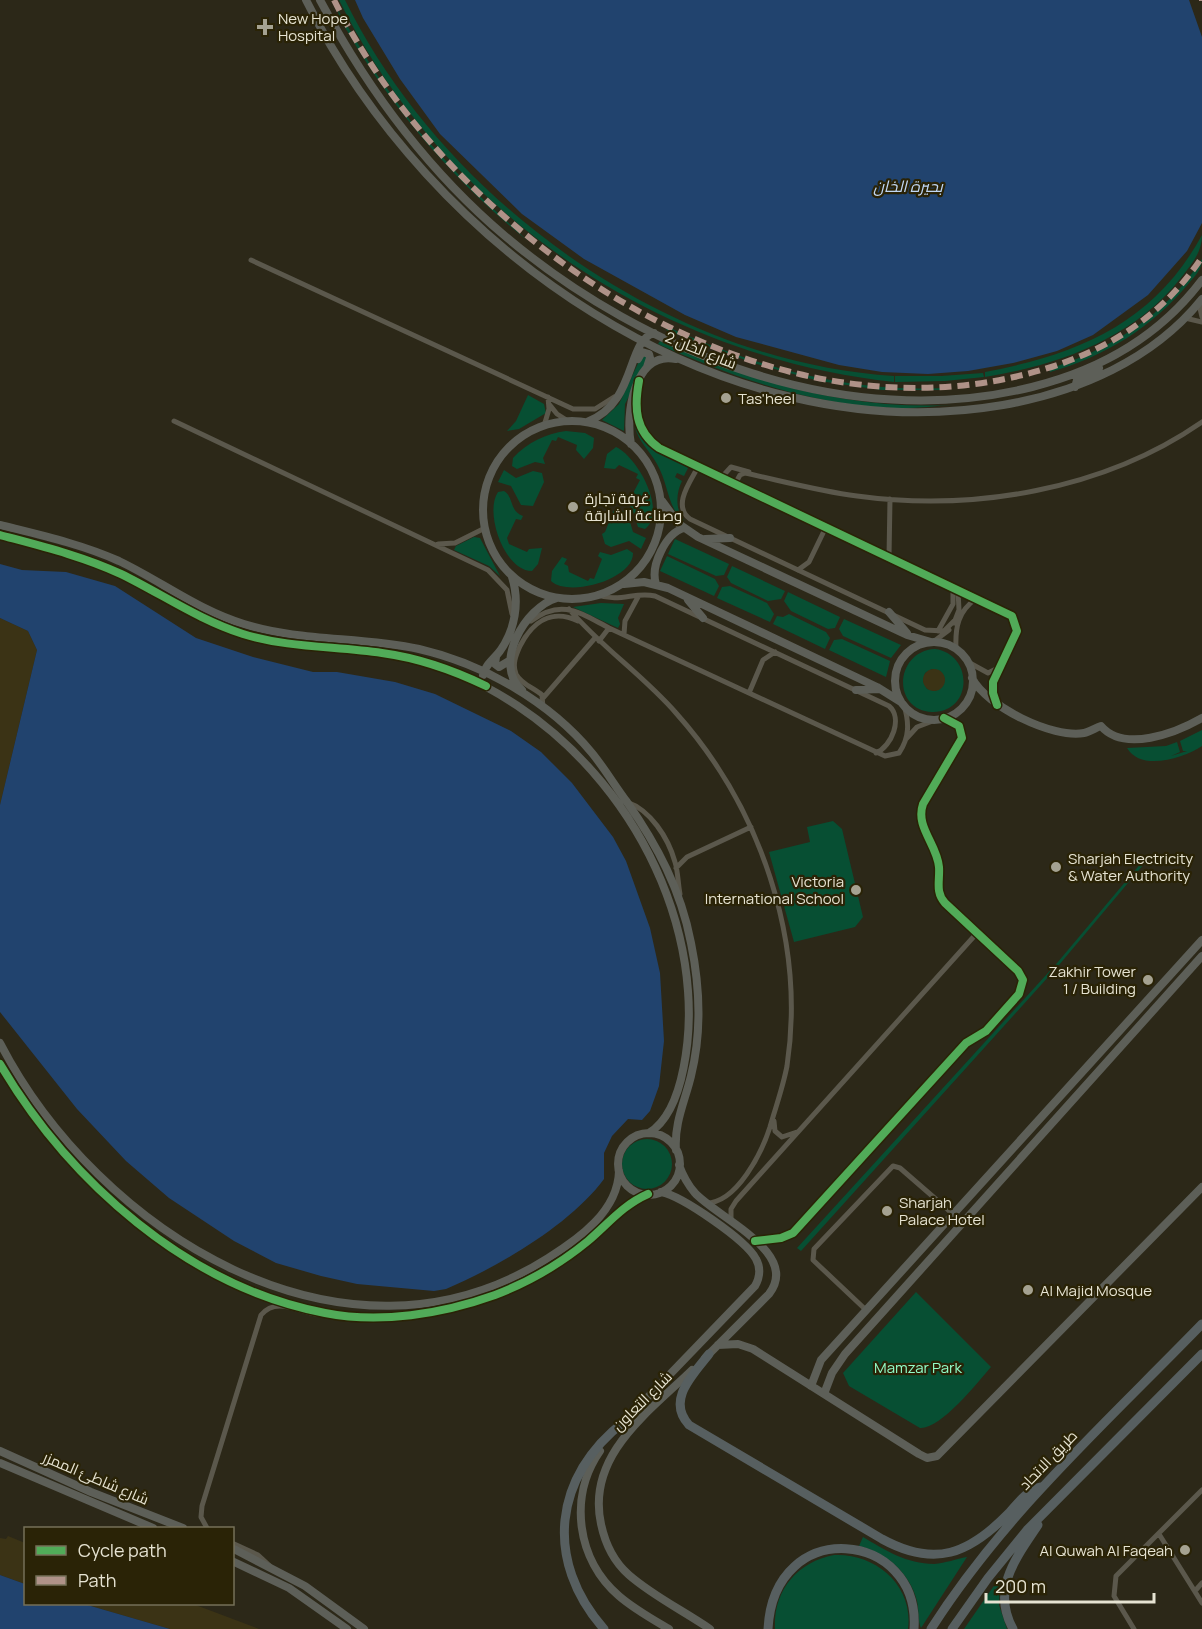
<svg xmlns="http://www.w3.org/2000/svg" width="1202" height="1629" font-family="Manrope,Cairo,sans-serif">
<rect width="100%" height="100%" fill="#2c2818"/>
<path fill="#074f33" fill-rule="evenodd" d="M339 0H345C444 201 668 362 894 376V382C660 357 444 212 339 0Z
M338 10 373 69 415 127 470 187 528 241C460 186 402 121 356 46 351 36 338 19 338 10Z
M1202 235C1202 253 1191 265 1180 279 1132 339 1059 365 985 377V372C1079 354 1154 323 1202 235Z
M1202 259C1202 269 1195 276 1189 283 1153 327 1104 357 1050 372L1049 369C1111 349 1166 315 1202 259Z
M668 327C754 366 847 393 942 388L943 390H882L819 381 753 363 666 330Z
M660 341C753 383 850 410 953 405 933 406 913 409 893 408 812 405 732 377 658 344Z
M646 356 647 361 625 404 624 431 602 420 619 404 641 357Z
M983 373 984 377 945 381 895 382V376H941Z
M528 395 544 404 546 413 519 429 507 431 516 421Z
M635 427 655 450 689 466 684 476 677 473 675 477 682 481C676 493 675 509 684 520L682 521C667 504 668 483 657 464 650 451 638 441 635 427Z
M566 431 585 433 594 438 593 448 584 459 576 450 577 445 558 437 556 441 552 440 543 458 545 464 535 462 517 469 512 466 513 458C528 442 545 434 566 431Z
M616 447C637 456 668 512 645 529L638 527 632 508 623 501 625 498 630 499 640 480 636 478 638 474 619 465 615 469 604 468 607 454Z
M504 470 516 478 533 471 542 473 544 482 533 506 521 505 511 486 498 482Z
M504 491C514 497 509 511 523 516L521 520 516 519 507 538 509 544 527 552 529 549 542 548 538 564 532 571C504 571 484 512 498 492Z
M614 510 627 512 633 532 646 538 641 549 629 541 611 547 605 544 602 534 605 532Z
M474 537 480 538 500 576 489 566 454 550 456 546Z
M675 539 729 564 724 575 716 576 668 554Z
M627 549 633 553C634 579 569 598 551 581L552 571 562 557 567 559 564 564 568 566 569 572 588 581 590 578 594 579 602 559 598 556 600 552 611 555Z
M667 556 715 579 719 586 714 596 660 571Z
M732 566 785 591 781 599 768 601 731 583 727 577Z
M730 586 767 603 774 614 770 622 717 598 722 587Z
M788 592 840 617 835 628 828 629 791 611 784 601Z
M601 603 624 604 618 618 620 624 618 628 573 607Z
M789 614 826 632 830 638 825 649 773 624 777 616 783 617Z
M844 619 901 645 891 658 843 636 839 629Z
M842 639 890 661 886 677 829 650 834 640Z
M935 649C974 654 973 713 932 712 891 710 895 651 935 649ZM932 669 940 671 945 679 942 687 935 691 927 689 923 681 925 673Z
M1202 730V746C1184 758 1141 772 1127 748L1166 746 1177 742 1180 752 1171 756 1187 751H1183L1180 741Z
M833 821 842 829 863 917 855 927 794 942 769 852 810 842 807 827Z
M1142 862 1144 864 1059 965 801 1251 797 1248 1057 963Z
M622 1164a25 25 0 1 1 50 0a25 25 0 1 1-50 0Z
M916 1292 991 1367C977 1383 941 1429 920 1428L849 1386 843 1373Z
M863 1537C885 1550 907 1564 934 1564 946 1563 956 1559 967 1557L921 1628C918 1622 919 1610 917 1601 910 1573 886 1552 859 1546Z
M834 1555C875 1553 914 1585 908 1629H775C773 1591 797 1562 834 1555Z
M1000 1577 999 1605 1007 1629H964Z"/>
<path fill="#3b3315" d="M0 618 28 631 37 650 0 805Z
M923 680a11 11 0 1 1 22 0a11 11 0 1 1-22 0Z
M8 1536 25 1543V1584L0 1575V1538L6 1539Z
M84 1604H193L259 1629H170Z"/>
<path fill="#21436e" d="M355 0H1189L1202 37V223L1187 251 1148 295 1093 335 1057 351 1013 363 968 371 928 374 882 372 839 365 736 337 685 315 584 259 522 214 440 134 400 79 363 18Z
M0 564 22 570 66 572 115 586 196 638 253 657 313 672H337L395 682 435 694 511 731 541 752 572 783 613 837 626 861 650 928 660 973 664 1041 659 1086 650 1111 642 1120 628 1119 612 1136 604 1153V1179C570 1225 498 1267 446 1289L434 1291 357 1284 321 1276 276 1263 234 1241 169 1198 126 1161 77 1109 0 1012V805L37 650 28 631 0 618Z
M0 1575 25 1584 26 1604H84L170 1629H0Z"/>
<g fill="none" stroke-linecap="round" stroke-linejoin="round">
<path stroke="#5b584c" stroke-width="5" d="M251 260 573 409H595L614 397
M1199 304 1202 317
M1185 318 1202 322
M637 395C633 416 641 436 659 448L1012 616 1017 631C1009 653 986 678 996 702
M549 404 557 414 568 421
M174 421 488 570 507 590 512 614
M544 426 549 409 548 397
M698 467C690 482 672 506 690 519L925 630 944 631 954 621
M721 478 731 467 749 472
M735 484 740 475 745 473C782 481 819 491 857 496 973 512 1104 490 1202 422
M438 544 455 543 485 528
M889 557 890 499
M798 570 809 562 826 527
M597 595C621 603 635 591 655 596L889 706C903 718 892 746 876 753
M569 609C601 647 643 675 676 713 760 807 806 940 787 1066 783 1087 776 1106 770 1127 762 1152 737 1203 706 1203
M531 621C562 598 580 613 609 628L885 756 899 753C910 737 909 722 904 705
M954 623 959 610 958 590
M938 631 953 604V587
M624 634 625 621 638 597
M599 641 609 628
M933 642 949 630
M956 649C955 627 958 611 977 598
M968 662 988 673 998 668
M749 693 763 660 775 652
M543 698 595 638
M543 708 542 695C534 688 521 684 516 674 512 664 516 655 520 646 532 623 551 608 578 621
M906 739 917 727 938 719
M627 802C650 810 668 837 675 862 678 871 678 884 680 894
M676 868 687 857 751 827
M774 1121 775 1131 782 1137 797 1132
M731 1221V1209L736 1201 977 933
M866 1310 813 1260 814 1249 893 1166 900 1168 953 1214
M207 1528 201 1517 202 1506 261 1315C276 1297 297 1311 316 1314
M1159 1534 1202 1603
M232 1543 258 1555 270 1566
M1195 1591 1202 1583
M1134 1629 1114 1596 1116 1576 1202 1490"/>
<path stroke="#5d5f58" stroke-width="8" d="M306 0C428 246 718 454 1003 405 1078 392 1153 360 1202 299
M320 0C368 90 427 170 505 236 646 355 848 433 1032 387 1100 370 1159 337 1202 280
M638 359 642 352 649 354 650 358 647 367
M1075 387 1077 380 1099 368
M483 510a89 89 0 1 1 178 0a89 89 0 1 1-178 0Z
M587 422C637 403 626 341 654 333
M631 444C625 415 634 350 676 359
M662 501 679 524 698 537 907 635 931 642
M0 525C40 535 81 544 119 561 161 581 198 610 244 624 301 642 361 636 419 649 484 664 550 702 592 753 605 769 615 786 627 802 657 845 681 890 691 943 700 987 702 1032 691 1076 685 1101 674 1123 676 1150
M0 535C41 546 82 556 120 574 162 593 198 620 243 634 299 652 358 644 414 659 561 697 677 840 688 991 691 1030 686 1110 649 1133
M705 539 730 538
M624 584 644 582 668 588 877 687 901 702
M656 584C650 566 666 533 684 528
M688 600 703 618
M889 612 907 633
M895 681a39 39 0 1 1 78 0a39 39 0 1 1-78 0Z
M496 657 495 664 499 667 509 661
M483 675C485 665 494 659 500 651 515 630 520 602 512 577
M972 678C986 706 1053 739 1084 733 1090 732 1095 728 1101 726 1124 753 1176 733 1202 718
M522 690C492 665 525 607 557 598
M856 690 879 689
M0 1043C97 1231 344 1388 548 1258 579 1239 618 1211 619 1171
M0 1064C69 1181 188 1287 325 1313 380 1324 442 1314 495 1295 529 1282 560 1264 588 1241 609 1223 623 1205 648 1194
M618 1164a31 31 0 1 1 62 0a31 31 0 1 1-62 0Z
M679 1165C683 1176 688 1185 695 1193 718 1218 801 1253 769 1294L705 1358
M755 1241 781 1238 793 1233 966 1043 986 1031 1019 994 1023 980 1018 971 945 903C935 892 940 881 939 867 937 844 915 827 923 804L962 738 959 726 944 718
M718 1345 738 1344 753 1349 919 1454 927 1458 937 1456 1202 1187
M692 1370C649 1412 586 1455 601 1524 605 1543 614 1562 629 1575 653 1596 684 1611 710 1629
M811 1386 821 1360 1202 940
M824 1394 832 1373 845 1354 1202 956
M623 1423 755 1286C760 1277 761 1268 756 1259 746 1240 682 1196 661 1192
M0 1451 91 1492 183 1528
M600 1451C568 1497 577 1560 619 1596 634 1609 652 1619 669 1629
M0 1463 153 1528
M232 1548 305 1586 364 1629
M232 1561 289 1588 347 1629"/>
<path stroke="#575f60" stroke-width="9" d="M709 1354C693 1375 666 1400 689 1425L882 1539C935 1568 969 1554 1009 1513 1019 1502 1027 1490 1041 1487
M604 1629C544 1561 553 1476 625 1421
M768 1629C774 1514 921 1530 914 1629
M931 1629C1005 1513 1107 1422 1202 1324
M952 1629 988 1578 1027 1530 1202 1354
M1013 1629C991 1589 1016 1558 1038 1525"/>
<path stroke="#af9288" stroke-width="6" stroke-dasharray="12 6" stroke-linecap="butt" d="M334 0C451 233 745 438 1014 377 1091 360 1158 324 1202 257
M1202 0V1"/>
<defs>
<path id="cycleway" d="M639 381C634 408 635 431 659 448L1012 616 1017 631 993 682V693L997 705
M0 535C41 546 82 556 121 574 162 594 199 620 243 634 289 648 335 646 382 653 419 658 453 670 486 686
M0 1064C69 1181 188 1287 325 1313 380 1324 442 1314 495 1295 529 1282 560 1264 588 1241 609 1223 623 1205 648 1194
M755 1241 781 1238 793 1233 966 1043 986 1031 1019 994 1023 980 1018 971 945 903C935 892 940 881 939 867 937 844 915 827 923 804L962 738 959 726 944 718"/>
</defs>
<use href="#cycleway" stroke="#2a2306" stroke-width="11"/>
<use href="#cycleway" stroke="#51ab58" stroke-width="8"/>
</g>
<g fill="#a5a291" stroke="#2a2306" stroke-width="2">
<path d="M262 18h6v6h6v6h-6v6h-6v-6h-6v-6h6z"/>
<circle cx="726" cy="398" r="6"/>
<circle cx="573" cy="507" r="6"/>
<circle cx="1056" cy="867" r="6"/>
<circle cx="856" cy="890" r="6"/>
<circle cx="1148" cy="980" r="6"/>
<circle cx="887" cy="1211" r="6"/>
<circle cx="1028" cy="1290" r="6"/>
<circle cx="1185" cy="1550" r="6"/>
</g>
<g text-anchor="middle" dominant-baseline="central" stroke-width="4.5" stroke-linejoin="round" paint-order="stroke">
<g font-size="15" fill="#e6e3d2" stroke="#2a2306" text-anchor="start">
<text x="278" y="18">New Hope<tspan x="278" dy="17">Hospital</tspan></text>
<text x="738" y="398">Tas'heel</text>
<text x="585" y="498">غرفة تجارة<tspan x="585" dy="17">وصناعة الشارقة</tspan></text>
<text x="1068" y="858">Sharjah Electricity<tspan x="1068" dy="17">&amp; Water Authority</tspan></text>
<text x="844" y="881" text-anchor="end">Victoria<tspan x="844" dy="17">International School</tspan></text>
<text x="1136" y="971" text-anchor="end">Zakhir Tower<tspan x="1136" dy="17">1 / Building</tspan></text>
<text x="899" y="1202">Sharjah<tspan x="899" dy="17">Palace Hotel</tspan></text>
<text x="1040" y="1290">Al Majid Mosque</text>
<text x="1173" y="1550" text-anchor="end">Al Quwah Al Faqeah</text>
</g>
<g font-size="15" fill="#e6e3d2" stroke="#2a2306">
<text transform="translate(701 350) rotate(22)">شارع الخان 2</text>
<text transform="translate(642 1401) rotate(-45)">شارع التعاون</text>
<text transform="translate(1048 1460) rotate(-46)">طريق الاتحاد</text>
<text transform="translate(96 1478) rotate(23)">شارع شاطئ الممزر</text>
</g>
<g font-size="15" fill="#92fcc8" stroke="#2a2306">
<text x="918" y="1367">Mamzar Park</text>
</g>
<g font-size="16" font-style="italic" fill="#c0d7f5" stroke="#2a2306">
<text x="908" y="186">بحيرة الخان</text>
</g>
</g>
<rect x="24" y="1527" width="210" height="78" fill="#2a2306" stroke="#757058" stroke-width="1.5"/>
<rect x="36" y="1546" width="30" height="9" fill="#51ab58" stroke="#757058" stroke-width="1.5"/>
<text x="78" y="1557" font-size="18" fill="#e6e3d2">Cycle path</text>
<rect x="36" y="1576" width="30" height="9" fill="#af9288" stroke="#757058" stroke-width="1.5"/>
<text x="78" y="1587" font-size="18" fill="#e6e3d2">Path</text>
<path d="M986 1593v9h168v-9" fill="none" stroke="#e6e3d2" stroke-width="3"/>
<text x="995" y="1593" font-size="18" fill="#e6e3d2" stroke="#2a2306" stroke-width="4.5" paint-order="stroke">200 m</text>
</svg>
